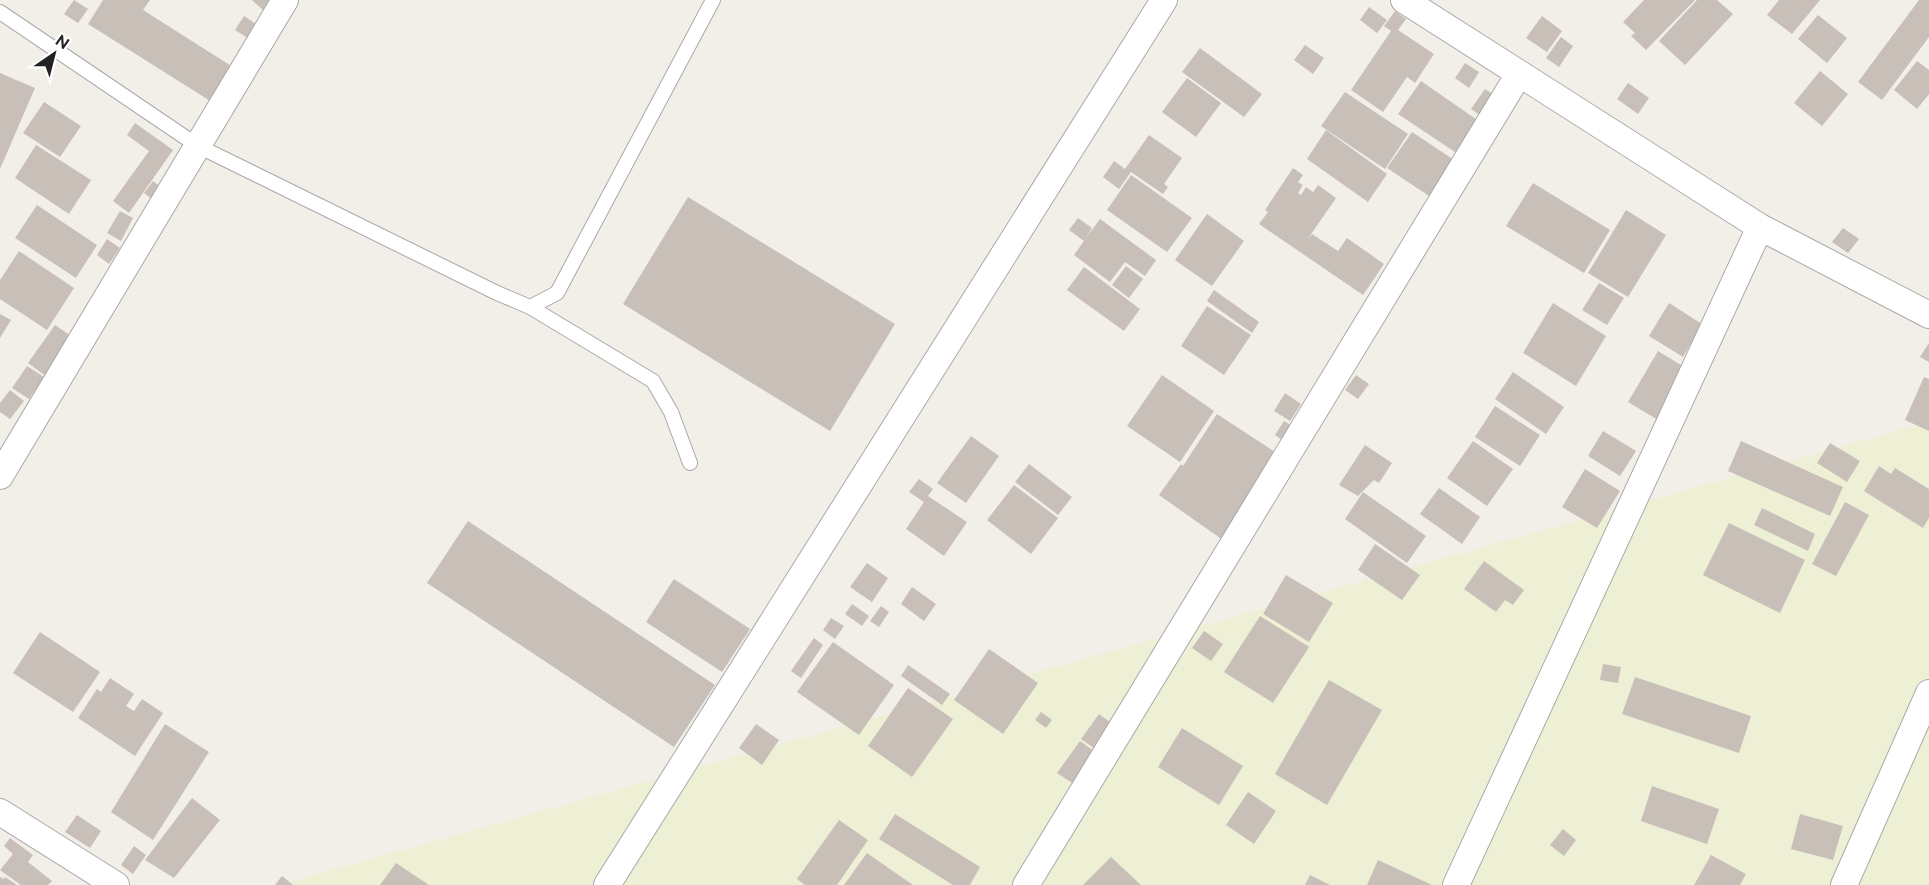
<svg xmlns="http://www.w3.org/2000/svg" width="1929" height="885" font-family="Raleway,sans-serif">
<rect width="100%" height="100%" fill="#f2efe9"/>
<path fill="#eef0d5" d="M1929 422V885H278Z"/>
<path fill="#c7bfb8" d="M74 0 88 9 78 23 64 14Z
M103 0H150L143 10 236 69 215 104 88 24Z
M252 0H272L263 10Z
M1644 0H1695L1646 50 1631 36 1635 33 1623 22Z
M1697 0H1717L1733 14 1685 65 1659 41Z
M1779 0H1820L1792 34 1767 15Z
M1919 0H1929V37L1882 100 1858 82Z
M1369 7 1387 20 1377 33 1360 20Z
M1395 11 1406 19 1398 30 1434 54 1415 83 1407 77 1383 112 1351 90 1391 31 1384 26Z
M1818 15 1847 38 1827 63 1798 39Z
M244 16 259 26 251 40 235 30Z
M1542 16 1562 31 1547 52 1526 38Z
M1561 37 1573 46 1559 67 1546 58Z
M1305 45 1324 58 1313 74 1294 60Z
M1200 48 1262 94 1244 117 1182 72Z
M1917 61 1929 70V94L1917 109 1894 90Z
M1465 63 1479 72 1469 88 1455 78Z
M1820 71 1848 94 1822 126 1794 103Z
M0 73 35 88 0 169Z
M1187 78 1221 103 1196 137 1162 112Z
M1421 81 1480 122 1458 154 1398 114Z
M1628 83 1649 98 1638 114 1617 99Z
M1485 89 1500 99 1486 119 1471 109Z
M1345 92 1408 134 1385 169 1321 126Z
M44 102 81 126 60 157 23 133Z
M135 123 173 150 129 213 113 201 149 151 127 135Z
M1326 130 1387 174 1368 202 1307 159Z
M1412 132 1460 164 1435 200 1387 168Z
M1149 135 1182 158 1164 184 1168 187 1163 194 1131 172 1119 189 1103 177 1114 161 1125 169Z
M36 145 91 180 69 214 15 178Z
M1293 168 1303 175 1298 182 1303 185 1298 193 1301 195 1306 187 1313 192 1318 185 1336 198 1307 240 1312 234 1338 251 1347 238 1384 264 1363 295 1259 224 1268 212 1265 210Z
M1131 175 1192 218 1167 252 1107 210Z
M153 181 167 192 158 204 144 193Z
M1533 183 1610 230 1584 273 1506 226Z
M688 197 895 324 830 431 623 304Z
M37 205 97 245 76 278 15 238Z
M1626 210 1666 235 1628 297 1588 273Z
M120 211 133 218 121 241 107 233Z
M1207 214 1244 241 1212 286 1175 260Z
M1078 218 1092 228 1086 238 1100 219 1156 260 1145 276 1125 262 1110 282 1074 255 1084 241 1069 230Z
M1843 228 1859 239 1848 253 1832 242Z
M107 239 120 248 109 264 97 255Z
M19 251 74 288 47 330 0 299V280Z
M1126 266 1143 279 1129 298 1112 285Z
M1084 267 1140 309 1124 331 1067 290Z
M1599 283 1624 298 1607 325 1582 310Z
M1214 290 1259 322 1252 333 1207 301Z
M1553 303 1606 336 1576 386 1523 353Z
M1669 303 1702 324 1683 357 1649 336Z
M1207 306 1251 335 1224 375 1181 346Z
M0 314 11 320 0 338Z
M55 325 74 338 47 377 28 363Z
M1929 343V362L1920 357Z
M1658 351 1689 370 1658 420 1628 402Z
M27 366 44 377 29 399 12 388Z
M1513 372 1564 407 1546 434 1495 399Z
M1162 375 1214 411 1180 462 1127 426Z
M1356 375 1369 384 1358 399 1345 390Z
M1924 377 1929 379V431L1905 420Z
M10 390 24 401 10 419 0 412V403Z
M1285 393 1301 404 1290 421 1274 411Z
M1495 406 1540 435 1520 466 1475 437Z
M1217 414 1278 454 1227 543 1159 495 1181 464 1183 466Z
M1284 421 1295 428 1287 443 1275 435Z
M1603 431 1636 451 1620 476 1588 456Z
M971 436 999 456 966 503 937 483Z
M1473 441 1513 469 1487 506 1447 478Z
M1741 441 1843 487 1830 516 1728 471Z
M1830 443 1860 461 1847 482 1817 463Z
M1365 445 1392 463 1379 483 1374 480 1358 496 1339 485Z
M1029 464 1072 497 1058 515 1015 482Z
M1879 466 1891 474 1895 468 1929 489V518L1923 528 1864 491Z
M1585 469 1620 491 1597 528 1562 507Z
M919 479 933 489 928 496 967 522 944 556 906 529 924 502 909 492Z
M1014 485 1058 518 1031 554 987 520Z
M1439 488 1480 517 1462 544 1420 514Z
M1363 492 1426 536 1407 563 1345 519Z
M1845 502 1869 515 1836 576 1812 564Z
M1762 508 1815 534 1808 551 1754 525Z
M468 521 715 685 674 747 427 583Z
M1729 523 1805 560 1780 613 1703 575Z
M1375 544 1420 575 1402 600 1358 570Z
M1484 561 1524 590 1513 605 1505 600 1496 612 1464 589Z
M867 563 888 578 872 602 850 587Z
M1286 575 1333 603 1309 642 1263 614Z
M674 579 750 629 722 672 646 622Z
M912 587 936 604 924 621 901 604Z
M852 604 869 616 862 626 845 614Z
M881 606 889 612 879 627 870 621Z
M1260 616 1309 647 1273 703 1224 672Z
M831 618 844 626 835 639 823 630Z
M1204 631 1223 644 1211 661 1192 648Z
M40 632 100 672 73 712 13 673Z
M814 638 823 645 801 678 791 671Z
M833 642 894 685 859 735 797 692Z
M989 649 1038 683 1003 734 954 700Z
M1603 664 1621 667 1618 683 1600 680Z
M908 665 950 694 942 705 901 676Z
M1635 677 1751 716 1739 753 1622 714Z
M110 678 134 694 126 706 134 711 142 699 163 713 135 756 78 718 97 689 101 692Z
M1329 680 1382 710 1327 805 1275 774Z
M908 688 953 719 912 777 868 746Z
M1041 712 1052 720 1046 728 1035 720Z
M1099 714 1118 728 1101 753 1081 739Z
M165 724 209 752 153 840 111 812Z
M756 724 779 740 762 765 739 748Z
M1182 728 1243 766 1219 805 1158 767Z
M1080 741 1099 755 1077 786 1057 773Z
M1652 786 1719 809 1707 844 1641 821Z
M1248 792 1276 811 1254 844 1226 825Z
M192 798 220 820 174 878 145 860Z
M895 814 980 867 970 885H953L879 839Z
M1800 814 1843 826 1833 860 1791 849Z
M77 815 101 831 90 848 65 832Z
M839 820 868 840 837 885H805L797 879Z
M1563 829 1576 840 1564 856 1550 845Z
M10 838 33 855 28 862 52 881 48 885H21L0 870 13 854 4 846Z
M134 846 146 855 133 874 121 865Z
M867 853 913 885H844Z
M1711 855 1746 874 1740 885H1694Z
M1111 857 1141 885H1083Z
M1378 860 1432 885H1367Z
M396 863 429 885H380Z
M1310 875 1330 885H1305Z
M282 876 293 885H275Z
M0 877 4 879 5 877 17 885H0Z"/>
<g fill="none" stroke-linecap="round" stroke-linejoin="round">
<defs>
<path id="lane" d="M0 12 198 146 497 293 530 307 557 293 713 0
M530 307 653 381 671 412 690 463"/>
<path id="street" d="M1404 0 1760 227 1929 315
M0 476 285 0
M0 812 116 885
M607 885 1164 0
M1026 885 1519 74
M1456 885 1760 227
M1844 885 1929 693"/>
</defs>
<use href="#lane" stroke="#a9a9a9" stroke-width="16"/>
<use href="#street" stroke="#a9a9a9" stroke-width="28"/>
<use href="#lane" stroke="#fff" stroke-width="14"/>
<use href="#street" stroke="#fff" stroke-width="26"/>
</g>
<g transform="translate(54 54) rotate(35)" stroke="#ffffff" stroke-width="4.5" paint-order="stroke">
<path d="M0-4.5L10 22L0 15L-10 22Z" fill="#222222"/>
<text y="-9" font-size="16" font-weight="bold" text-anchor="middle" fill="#222222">N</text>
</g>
</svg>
